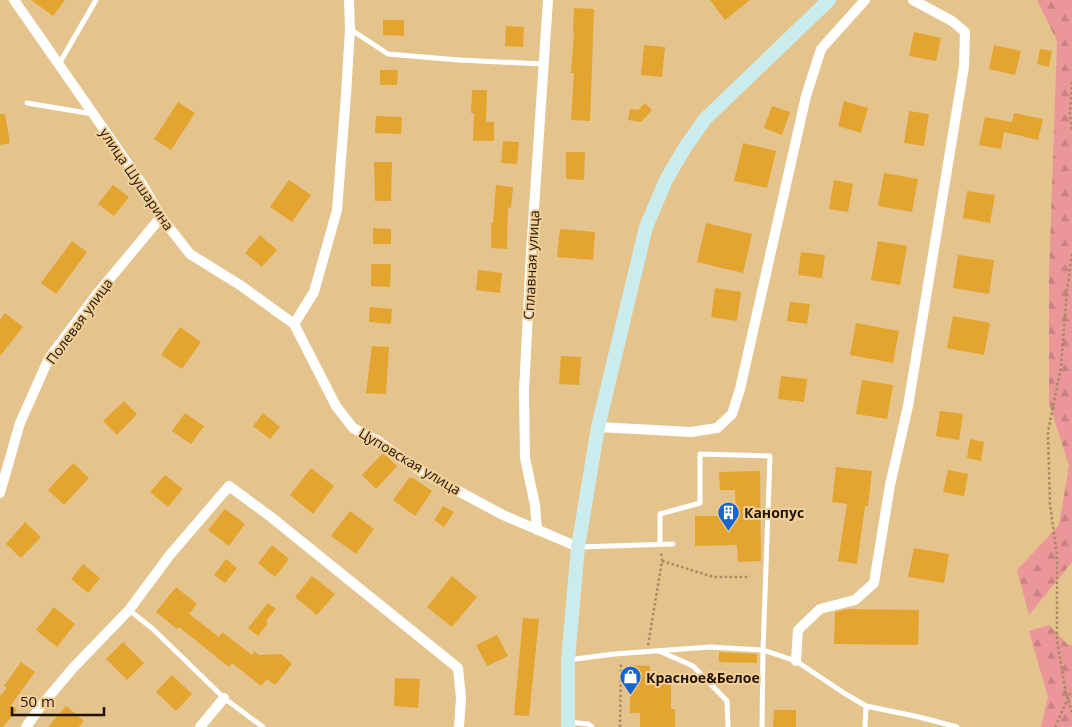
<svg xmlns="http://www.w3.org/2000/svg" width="1072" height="727" font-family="'Open Sans',sans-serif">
<defs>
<pattern id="forest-firs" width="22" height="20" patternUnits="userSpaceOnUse" patternTransform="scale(1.25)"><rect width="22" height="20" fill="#eb9799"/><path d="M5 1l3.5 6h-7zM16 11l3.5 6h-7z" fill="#c98182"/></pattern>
</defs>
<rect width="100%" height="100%" fill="#e5c38d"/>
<path fill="url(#forest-firs)" d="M1037 0H1072V562L1029 615 1017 570 1059 525 1069 466 1049 403V278L1057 41Z
M1049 625 1068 645H1072V727H1041L1048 697 1029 631Z"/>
<path fill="#e3a530" d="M31 0H65L53 16Z
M710 0H750L725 20Z
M574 8 594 9 590 121 571 120 574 73H571L574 33H573Z
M383 20H404V36L383 35Z
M506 26 524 27 523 47 505 46Z
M914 32 941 38 936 61 909 56Z
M644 45 665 47 662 77 641 75Z
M994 45 1021 51 1015 75 989 69Z
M1040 49 1052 51 1049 67 1037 64Z
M380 70H398L397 85H380Z
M472 90H487L486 122H494V141H473L474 113H471Z
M844 101 868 108 861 133 838 126Z
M178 102 195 113 171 150 154 139Z
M645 103 652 110 641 122 628 120 630 109 638 110Z
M772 106 790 112 782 135 764 128Z
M909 111 929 114 924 146 904 143Z
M1014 113 1043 119 1038 140 1004 132 1001 149 979 145 985 117 1012 122Z
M0 114H5L10 143 0 145Z
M376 116 402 117 401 134 375 133Z
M503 141 519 142 517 164 501 163Z
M743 143 776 151 767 188 734 181Z
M566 152H585L584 180 566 179Z
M374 162H392L391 201H375Z
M884 173 918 179 912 212 878 206Z
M289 180 311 195 292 222 270 207Z
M834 180 853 184 848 212 829 209Z
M113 185 129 197 114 216 98 204Z
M496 185 513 187 511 208 508 207 507 249 491 248V223H493Z
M967 191 995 195 990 223 963 218Z
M706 223 752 234 743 273 697 262Z
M373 228 391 229V244H373Z
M560 229 595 232 593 260 557 257Z
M260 235 277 250 262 267 245 253Z
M72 241 87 252 56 294 41 283Z
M878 241 907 246 900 285 871 280Z
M801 252 825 255 822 278 798 275Z
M958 255 994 260 989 294 953 288Z
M371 264H391L390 287 371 286Z
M478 270 502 273 500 293 476 290Z
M715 288 741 292 737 321 711 317Z
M790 302 810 304 807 324 787 321Z
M370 307 392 309 391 324 369 322Z
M5 313 23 327 0 356V320Z
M953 316 990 323 984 355 947 348Z
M856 323 899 331 893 363 850 355Z
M180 327 201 342 182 369 161 355Z
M372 346 389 347 386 394 366 393Z
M561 356 581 357 579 385 559 384Z
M781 376 807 379 804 402 778 399Z
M862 380 893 385 887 419 856 414Z
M124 401 137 414 117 435 103 421Z
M940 411 963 414 959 440 936 436Z
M185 413 204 426 191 444 172 431Z
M263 413 280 427 270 439 253 426Z
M970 439 984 442 981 461 967 458Z
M383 453 397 466 376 489 362 475Z
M73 463 89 478 64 505 48 490Z
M836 467 872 471 868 506H865L857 564 838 561 847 504 832 502Z
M311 468 334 486 313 514 290 495Z
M948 470 968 474 964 496 943 492Z
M760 471 761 561 738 562 737 545 695 546V516H736L735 490H720L719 472Z
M165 475 183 489 168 507 150 492Z
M409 478H413L432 491 415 516 393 500Z
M443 506 454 512 444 527 434 520Z
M225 509 245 524 229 546 208 530Z
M350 511 374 529 356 554 331 536Z
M25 522 41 537 21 558 6 544Z
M272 545 289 559 275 577 258 563Z
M914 548 949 554 944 583 908 577Z
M226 559 237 568 225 583 214 575Z
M83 564 100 578 88 593 71 579Z
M312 576 335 594 317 615 295 597Z
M452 576 477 597 452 627 427 607Z
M176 587 197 604 189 614 219 637 222 632 252 655 254 651 259 655 281 654 292 664 275 685 267 679 261 686 232 663 229 667 179 627 177 629 156 612Z
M268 603 276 609 266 621 268 623 258 636 248 628Z
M54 607 75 624 57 647 36 630Z
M848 609 919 610 918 645 834 644 835 612Z
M523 618 539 619 529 716 514 715Z
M497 635 508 656 487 666 476 645Z
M123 642 144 663 127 680 106 659Z
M719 652 757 654V663L719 662Z
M21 662 35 672 11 705 17 710 3 727H0V696L7 688 4 686Z
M630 665 650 666V683H671V709H675V727H640V713H630Z
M172 675 192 694 176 711 156 692Z
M395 678 420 679 418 708 394 706Z
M66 706 84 721 79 727H48Z
M774 710H796V727H773Z"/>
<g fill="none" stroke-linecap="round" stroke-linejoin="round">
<path stroke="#a68b60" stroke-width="2.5" stroke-dasharray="2.5 2.5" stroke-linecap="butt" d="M1072 82 1070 114 1072 130
M1072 254 1067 290 1061 367 1048 432 1050 505 1057 555V641L1066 693 1072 712
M662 561 714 577H750
M648 645 662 561 661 551
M620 727 621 662
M1055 727 1072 690"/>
<path stroke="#fff" stroke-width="5" d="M350 29 388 54 459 60 543 64
M59 64 96 0
M27 103 93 114
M660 544V514L700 503V454L770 456 763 650 762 727
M578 547 673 544
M129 610 153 629 224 698 263 727
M659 651 693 666 727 701 728 727
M568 660 614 654 710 647 763 650 796 661 844 693 866 706 919 717 957 727
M569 722 588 724 592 727
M865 727 866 706"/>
<path stroke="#fff" stroke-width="10" d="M14 0 142 184 161 217 190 254 240 285 294 324
M349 0 350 29 346 95 337 210 314 292 294 324 336 406 353 428 378 441 419 470 503 515 578 547
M598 427 691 432 717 428 732 414 740 389 806 96 821 49 865 0
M0 493 20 423 49 358 97 294 161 217
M537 530 535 505 525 458 524 391 531 253 548 0
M796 661 798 630 820 609 855 600 874 583 890 485 908 406 964 67 965 32 952 21 913 0
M26 727 41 706 73 668 129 610 169 556 229 486 271 517 458 668 461 698 459 727
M200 727 224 698"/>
<path stroke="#cbeced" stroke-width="14" d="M568 727V660L578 547 598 427 646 227 666 180 684 149 705 119 829 0"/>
</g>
<defs>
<symbol id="building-pin" viewBox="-11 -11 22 30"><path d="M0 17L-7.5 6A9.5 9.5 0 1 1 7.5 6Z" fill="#1865cf" stroke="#f3d09a"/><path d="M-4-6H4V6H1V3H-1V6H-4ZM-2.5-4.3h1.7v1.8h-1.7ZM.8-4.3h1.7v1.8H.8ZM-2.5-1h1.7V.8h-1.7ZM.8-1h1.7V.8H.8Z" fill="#fff"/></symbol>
<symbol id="shop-pin" viewBox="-11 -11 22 30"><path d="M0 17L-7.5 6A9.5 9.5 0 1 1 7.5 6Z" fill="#1865cf" stroke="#f3d09a"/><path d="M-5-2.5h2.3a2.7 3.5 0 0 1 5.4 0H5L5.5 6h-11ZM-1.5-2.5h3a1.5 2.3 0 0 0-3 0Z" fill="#fff"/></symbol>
</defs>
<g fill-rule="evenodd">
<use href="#building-pin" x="716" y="500" width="25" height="34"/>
<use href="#shop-pin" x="618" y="664" width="25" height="34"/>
</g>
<g text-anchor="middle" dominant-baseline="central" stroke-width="4" stroke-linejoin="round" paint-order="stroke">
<g font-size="14" fill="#211501" stroke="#f3d09a">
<text transform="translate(137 179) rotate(56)">улица Шушарина</text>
<text transform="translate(531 265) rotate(-87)">Сплавная улица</text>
<text transform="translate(79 321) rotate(-54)">Полевая улица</text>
<text transform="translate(410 461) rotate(31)">Цуповская улица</text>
</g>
<g font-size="14" font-weight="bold" fill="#211501" stroke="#f3d09a" text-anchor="start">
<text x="744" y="512">Канопус</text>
<text x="646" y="677">Красное&amp;Белое</text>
</g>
</g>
<path d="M12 707v8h92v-8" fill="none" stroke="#211501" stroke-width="2.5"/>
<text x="20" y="707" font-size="15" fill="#211501" stroke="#f3d09a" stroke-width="4" paint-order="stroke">50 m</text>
</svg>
